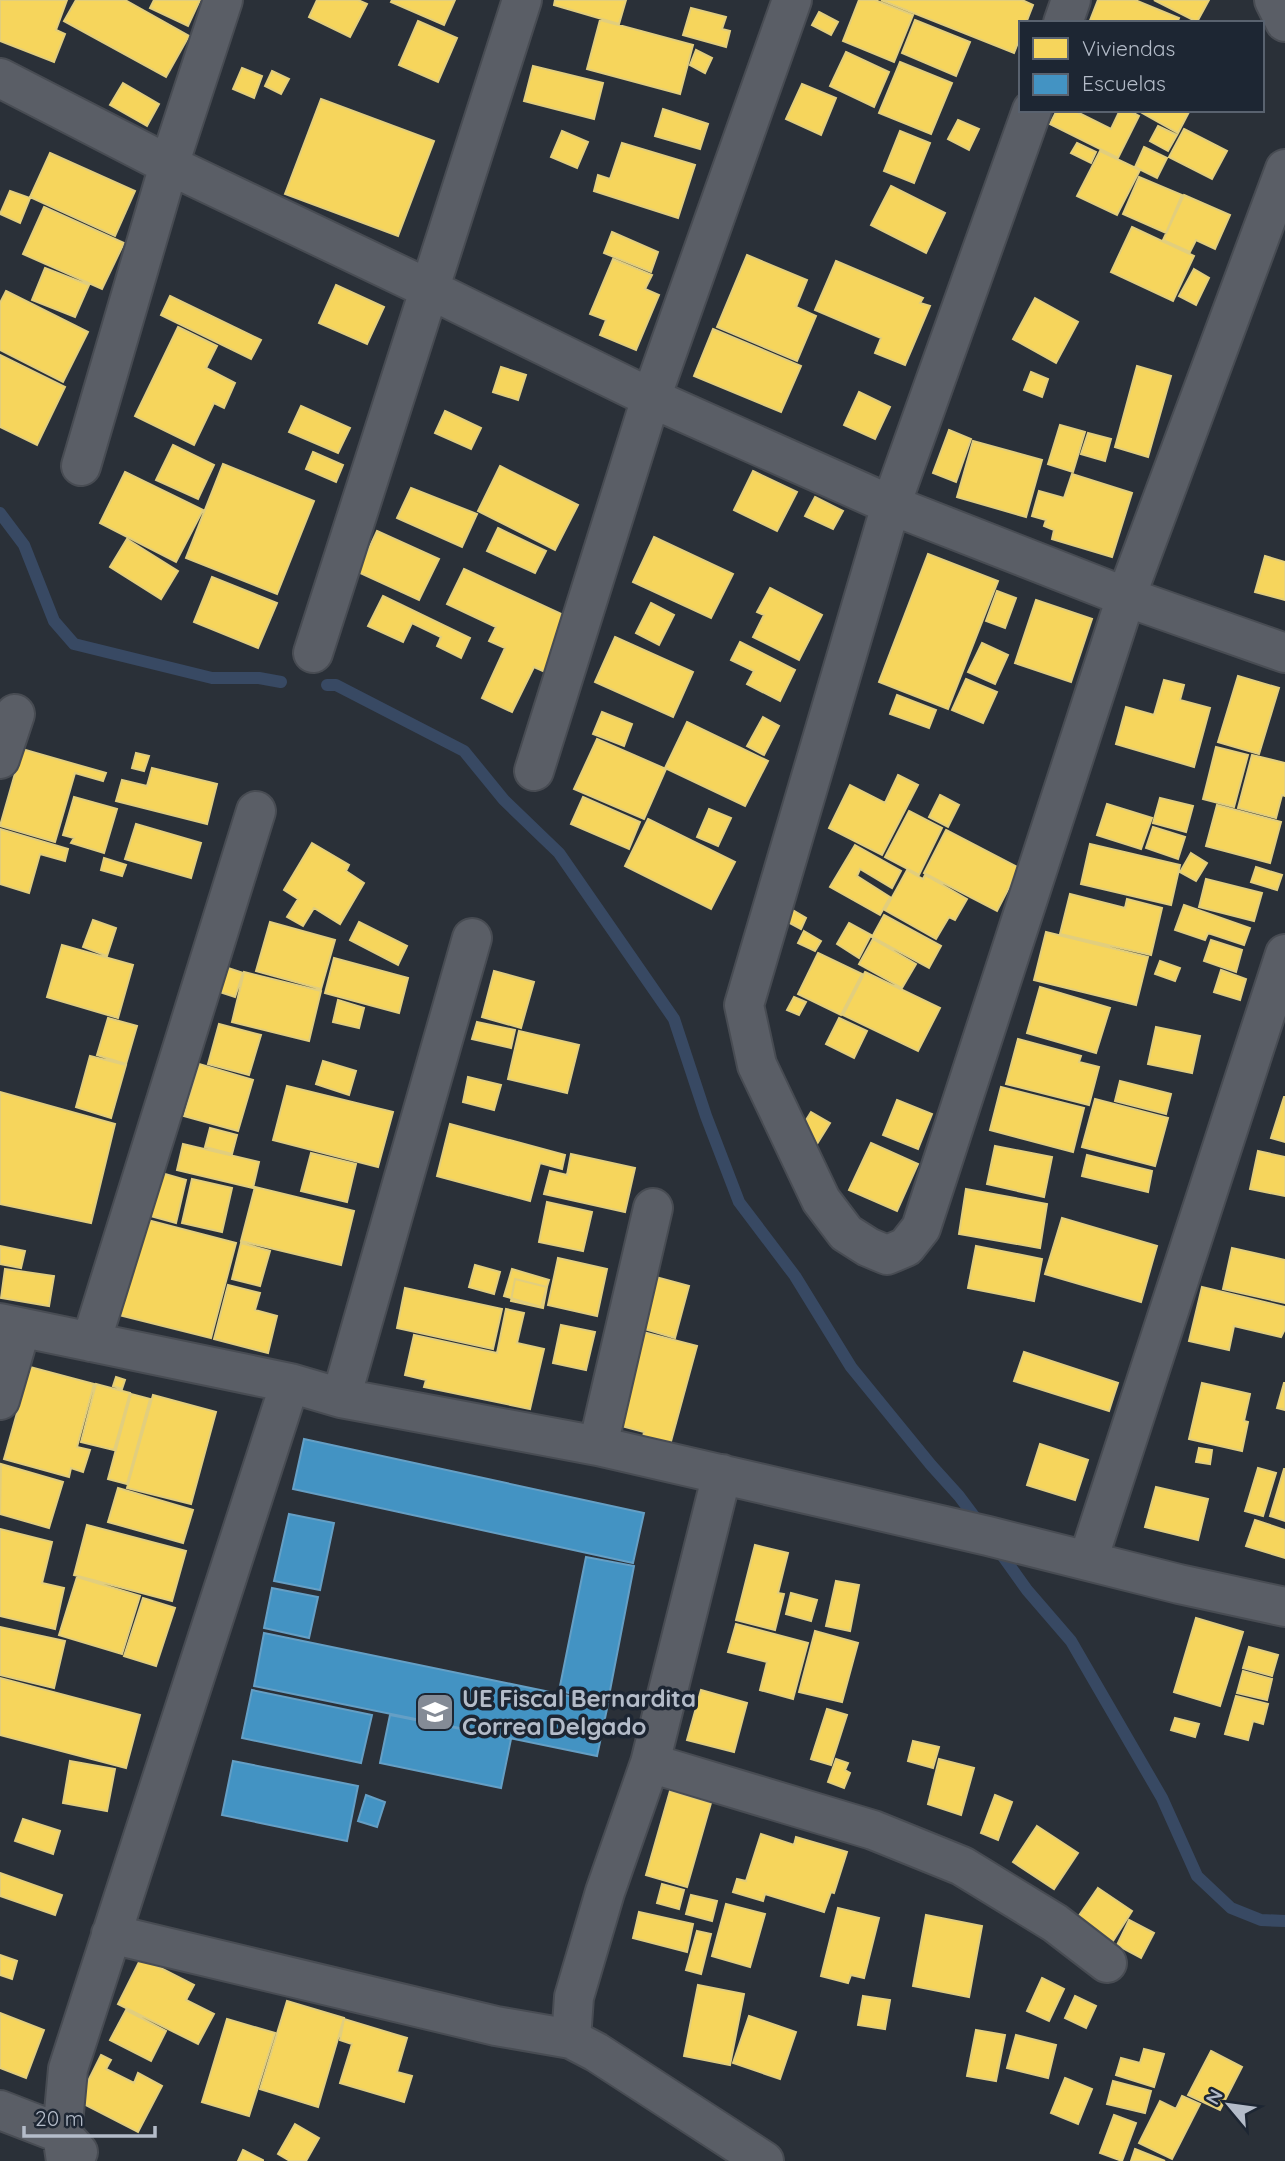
<svg xmlns="http://www.w3.org/2000/svg" width="1285" height="2161" font-family="Quicksand,sans-serif">
<rect width="100%" height="100%" fill="#2a3038"/>
<path fill="#f6d55c" stroke="#e2ce7d" stroke-width="2" d="M0 0H67L56 30 65 34 54 62 0 41Z
M76 0H125L189 36 166 77 64 21Z
M154 0H200L188 26 150 8Z
M317 0H358L367 4 350 37 309 17Z
M392 0H455L444 25 391 2Z
M555 0H626L619 24 554 5Z
M859 0H875L913 15 894 62 843 41Z
M881 0H1022L1033 5 1026 23H1021V35L1014 53Z
M1098 0H1135L1179 18 1177 23H1089Z
M1154 0H1209L1197 22Z
M691 8 726 17 722 29 730 31 726 47 683 35Z
M819 12 838 22 831 35 812 25Z
M600 20 693 45 680 94 587 69Z
M915 20 970 42 956 76 902 53Z
M418 21 457 38 438 82 399 65Z
M696 50 712 58 705 73 690 65Z
M846 52 889 72 874 107 830 86Z
M900 62 952 83 931 134 879 113Z
M533 66 603 83 594 119 524 101Z
M242 68 262 76 254 98 233 89Z
M272 71 289 79 281 94 265 86Z
M123 83 159 104 147 126 110 105Z
M802 84 836 98 821 135 786 119Z
M321 99 434 141 398 236 285 194Z
M663 109 708 124 700 149 655 136Z
M1057 110H1073L1111 129 1120 110H1128L1139 116 1118 158 1050 124Z
M1137 110H1190L1178 133Z
M958 120 979 129 969 150 948 139Z
M1158 126 1177 135 1168 151 1150 141Z
M1184 129 1227 151 1212 179 1169 157Z
M562 131 588 142 577 168 551 157Z
M900 131 930 143 914 183 884 171Z
M622 143 695 165 678 218 594 191 598 175 610 179Z
M1077 143 1096 152 1091 163 1071 153Z
M1144 147 1167 158 1157 178 1135 167Z
M1100 151 1140 170 1117 215 1077 196Z
M50 153 135 191 115 236 30 197Z
M1139 177 1182 195 1166 233 1123 214Z
M891 186 945 213 926 253 871 225Z
M10 191 30 198 20 223 0 214Z
M1184 195 1230 215 1215 249 1196 240 1190 252 1163 240Z
M44 207 124 243 102 289 23 254Z
M1132 227 1194 256 1173 301 1111 272Z
M612 232 658 252 651 272 604 253Z
M747 255 807 280 796 307 816 316 797 361 717 327Z
M613 259 652 275 645 289 659 295 636 350 600 335 606 320 590 314Z
M836 261 923 298 920 303 930 306 905 365 875 353 881 338 815 310Z
M45 268 89 285 75 317 32 300Z
M1194 269 1209 278 1196 305 1179 296Z
M336 285 384 307 367 344 319 323Z
M6 291 88 332 63 382 0 350V303Z
M170 296 261 340 251 359 161 315Z
M1035 298 1078 322 1056 363 1013 339Z
M178 327 217 346 206 368 235 383 224 408 214 403 194 445 135 416Z
M713 329 801 366 781 412 694 376Z
M0 355 65 387 37 445 0 427Z
M1137 366 1171 376 1148 457 1115 447Z
M501 367 526 375 518 400 493 392Z
M1031 372 1048 379 1042 397 1024 390Z
M859 392 890 407 875 439 844 425Z
M301 406 350 428 338 453 289 432Z
M445 411 481 428 471 449 435 433Z
M1060 425 1085 432 1073 472 1048 464Z
M949 430 971 439 956 482 933 473Z
M1088 433 1111 439 1105 461 1081 454Z
M973 441 1042 460 1026 517 957 497Z
M173 445 214 465 198 499 156 480Z
M313 452 343 465 336 482 306 469Z
M223 464 314 501 277 594 186 558Z
M500 466 578 505 555 550 478 511Z
M753 471 797 492 777 531 734 510Z
M125 472 203 510 176 562 100 523Z
M1072 474 1132 493 1112 557 1052 539 1054 530 1044 526 1046 520 1032 516 1039 491 1064 498Z
M411 488 477 514 462 547 397 518Z
M815 497 843 511 833 529 805 516Z
M498 528 546 551 535 573 487 551Z
M377 531 439 559 419 600 358 572Z
M654 537 733 574 711 618 633 582Z
M127 539 178 571 161 599 110 567Z
M928 554 998 581 948 709 879 682Z
M1265 556 1285 562V600L1255 592Z
M464 569 570 618 545 672 534 667 512 712 482 698 505 648 489 641 496 627 447 604Z
M212 577 277 603 258 648 194 622Z
M770 588 822 615 799 660 753 637 764 615 757 612Z
M997 591 1016 598 1005 628 986 621Z
M383 596 470 638 461 658 437 646 441 637 412 623 403 642 368 626Z
M1036 600 1092 619 1071 682 1015 663Z
M651 603 674 615 659 645 636 633Z
M615 637 693 672 673 717 595 682Z
M740 642 795 670 780 701 747 684 754 671 731 660Z
M982 643 1008 655 995 684 968 672Z
M1238 676 1279 688 1259 754 1218 742Z
M966 679 997 692 983 723 952 710Z
M1164 680 1184 685 1180 700 1210 708 1194 767 1116 744 1126 707 1154 715Z
M897 695 936 710 929 728 890 714Z
M602 712 632 724 624 746 593 734Z
M763 717 779 726 764 755 747 746Z
M687 722 768 761 745 806 665 768Z
M597 739 666 769 644 819 574 789Z
M1216 747 1248 755 1234 807 1203 799Z
M22 749 106 773 103 781 75 773 55 842 0 826Z
M136 753 149 756 144 771 132 768Z
M1252 755 1285 763V796L1282 795 1276 818 1238 808Z
M152 768 217 784 207 824 116 801 122 780 147 786Z
M898 775 918 785 882 855 829 828 850 785 885 803Z
M940 795 959 805 948 827 929 817Z
M74 797 117 809 104 853 71 843 74 838 63 835Z
M583 797 640 822 629 849 571 824Z
M1160 798 1193 806 1186 832 1153 823Z
M1107 804 1152 818 1141 849 1097 835Z
M1217 805 1281 822 1270 863 1206 846Z
M709 809 731 818 718 846 697 837Z
M909 811 942 828 919 875 885 857Z
M648 819 735 862 711 909 625 866Z
M136 824 201 843 191 878 125 859Z
M1153 827 1185 837 1178 859 1146 848Z
M0 829 68 849 65 861 40 854 29 893 0 884Z
M946 830 1019 868 997 911 924 873Z
M312 843 349 865 346 871 364 883 340 924 314 908 303 926 287 917 298 899 284 890Z
M1090 844 1180 865 1171 905 1081 884Z
M855 845 901 871 892 888 860 869 857 876 890 897 880 915 830 887Z
M1191 853 1207 863 1196 881 1180 872Z
M104 858 126 865 122 876 101 870Z
M1256 867 1282 875 1277 890 1251 882Z
M907 870 923 879 925 875 967 899 955 920 949 917 936 939 885 910Z
M1206 879 1262 893 1254 921 1199 907Z
M1070 894 1125 908 1127 899 1162 908 1151 955 1060 934Z
M1184 905 1250 928 1244 945 1208 933 1205 940 1175 930Z
M791 909 806 918 801 929 786 921Z
M884 915 941 946 929 968 872 937Z
M93 920 116 928 107 956 83 947Z
M270 922 335 940 321 989 256 971Z
M359 922 407 946 398 965 350 940Z
M849 923 871 935 859 958 837 944Z
M804 931 821 941 815 951 798 943Z
M1046 932 1148 957 1136 1005 1034 980Z
M873 939 916 964 902 988 859 964Z
M1211 940 1242 950 1236 972 1204 961Z
M62 945 133 965 118 1018 47 997Z
M818 953 862 974 841 1015 798 994Z
M334 958 408 978 399 1013 325 993Z
M1160 961 1180 968 1175 981 1155 974Z
M225 967 243 973 235 997 217 991Z
M1221 970 1246 979 1240 1000 1214 992Z
M494 971 534 982 521 1028 482 1017Z
M244 972 321 991 309 1041 232 1022Z
M865 972 940 1008 918 1051 843 1015Z
M1040 987 1110 1008 1096 1053 1027 1033Z
M794 997 806 1002 799 1015 787 1010Z
M338 1000 364 1008 359 1028 333 1022Z
M108 1018 137 1026 126 1064 97 1055Z
M839 1018 867 1031 854 1058 826 1044Z
M477 1022 515 1030 511 1048 472 1039Z
M219 1024 261 1035 249 1075 208 1064Z
M1156 1027 1200 1036 1192 1073 1148 1064Z
M519 1031 579 1045 567 1093 508 1079Z
M1018 1039 1081 1056 1079 1062 1099 1067 1089 1105 1006 1084Z
M90 1056 126 1065 111 1118 76 1107Z
M323 1061 356 1071 349 1095 316 1084Z
M199 1064 253 1080 238 1131 184 1116Z
M468 1077 501 1085 494 1110 463 1102Z
M1120 1081 1171 1094 1166 1114 1115 1101Z
M287 1086 393 1112 378 1167 273 1140Z
M1001 1087 1084 1108 1073 1152 990 1130Z
M0 1092 115 1124 91 1223 0 1204Z
M1284 1097H1285V1142L1271 1138Z
M1095 1099 1168 1118 1155 1166 1082 1147Z
M897 1100 932 1114 918 1149 883 1135Z
M811 1112 830 1123 817 1144 798 1133Z
M450 1124 565 1155 562 1169 540 1163 530 1201 437 1176Z
M210 1128 237 1135 232 1154 205 1147Z
M871 1143 918 1164 897 1211 849 1190Z
M183 1144 259 1162 253 1188 177 1170Z
M995 1146 1052 1157 1044 1197 987 1184Z
M1258 1151 1285 1157V1196L1250 1189Z
M311 1153 356 1164 347 1202 301 1191Z
M571 1154 635 1168 625 1212 544 1194 550 1171 567 1175Z
M1087 1155 1152 1171 1148 1192 1082 1176Z
M158 1172 186 1180 176 1223 147 1215Z
M192 1179 232 1188 222 1232 182 1223Z
M255 1187 354 1211 341 1265 241 1241Z
M966 1189 1047 1204 1040 1248 959 1234Z
M547 1202 592 1212 583 1251 539 1242Z
M136 1217 236 1243 211 1338 111 1313Z
M1062 1218 1157 1246 1141 1302 1045 1274Z
M241 1243 270 1251 260 1286 232 1279Z
M0 1246 25 1251 21 1268 0 1264Z
M976 1246 1042 1259 1034 1301 968 1288Z
M1232 1248 1285 1260V1303L1223 1289Z
M558 1258 607 1269 597 1316 548 1305Z
M475 1265 500 1272 494 1294 469 1287Z
M5 1269 54 1276 49 1306 1 1298Z
M512 1269 549 1280 541 1307 504 1296Z
M652 1276 689 1286 675 1338 638 1327Z
M515 1279 547 1287 543 1308 511 1301Z
M228 1285 260 1293 255 1310 277 1316 268 1353 214 1339Z
M1202 1287 1285 1307V1329L1281 1337 1234 1326 1229 1350 1189 1341Z
M405 1288 502 1309 493 1349 397 1328Z
M506 1309 524 1313 517 1343 544 1349 530 1409 424 1387 426 1380 405 1375 414 1335 497 1353Z
M561 1325 595 1332 586 1370 553 1363Z
M643 1332 697 1346 670 1445 643 1437 644 1432 618 1425Z
M1024 1352 1118 1383 1109 1411 1014 1381Z
M30 1367 94 1384 77 1447 90 1450 83 1472 71 1468 69 1477 4 1459Z
M116 1377 125 1380 122 1389 113 1386Z
M1202 1383 1250 1394 1244 1421 1248 1422 1242 1451 1189 1439Z
M1284 1383H1285V1410L1277 1408Z
M96 1384 130 1393 114 1450 81 1442Z
M131 1394 150 1399 127 1484 108 1479Z
M153 1395 216 1412 191 1504 127 1488Z
M1040 1444 1088 1460 1075 1500 1027 1485Z
M1199 1448 1212 1450 1210 1464 1196 1462Z
M1 1464 63 1482 49 1528 0 1514Z
M1258 1468 1276 1473 1263 1516 1245 1511Z
M1284 1469H1285V1521L1270 1516Z
M1156 1487 1208 1499 1198 1540 1145 1527Z
M118 1488 193 1510 183 1543 108 1522Z
M1255 1520 1285 1530V1558L1246 1546Z
M87 1525 186 1551 172 1601 74 1575Z
M0 1529 52 1542 42 1583 64 1588 55 1629 0 1616Z
M755 1545 788 1553 778 1593 784 1594 775 1630 736 1620Z
M77 1577 140 1596 122 1654 59 1635Z
M836 1581 859 1585 850 1631 826 1626Z
M791 1593 817 1600 811 1621 786 1614Z
M143 1598 175 1608 156 1666 124 1656Z
M1196 1618 1243 1632 1220 1706 1174 1692Z
M736 1624 808 1643 793 1699 760 1690 767 1662 728 1652Z
M0 1627 65 1641 54 1688 0 1675Z
M815 1631 858 1643 842 1702 799 1692Z
M1249 1647 1278 1655 1272 1676 1243 1668Z
M1243 1671 1272 1679 1267 1700 1237 1693Z
M0 1678 140 1715 126 1768 0 1735Z
M701 1690 747 1703 734 1752 687 1740Z
M1236 1696 1268 1704 1263 1724 1253 1721 1248 1740 1225 1734Z
M827 1709 847 1715 831 1765 811 1759Z
M1175 1718 1199 1724 1195 1737 1171 1730Z
M913 1741 939 1747 933 1768 908 1761Z
M836 1759 848 1763 845 1770 850 1773 844 1788 828 1782Z
M939 1759 974 1768 961 1815 928 1804Z
M70 1761 115 1769 107 1811 63 1803Z
M670 1791 711 1803 687 1887 646 1875Z
M995 1795 1012 1802 998 1840 981 1833Z
M23 1819 60 1831 53 1854 15 1841Z
M1037 1826 1078 1853 1054 1889 1013 1862Z
M761 1834 794 1845 796 1837 847 1852 834 1893 831 1892 824 1912 765 1894 763 1901 733 1892 737 1879 746 1881Z
M0 1873 62 1895 55 1915 0 1896Z
M662 1884 684 1890 679 1909 657 1903Z
M1098 1888 1132 1911 1111 1944 1076 1920Z
M691 1895 717 1901 712 1921 686 1914Z
M726 1904 765 1914 750 1967 712 1956Z
M838 1908 879 1918 864 1978 851 1975 848 1983 821 1976Z
M639 1912 693 1924 687 1952 633 1938Z
M926 1915 982 1926 969 1997 913 1986Z
M1129 1920 1154 1933 1141 1958 1117 1945Z
M697 1931 711 1934 701 1974 686 1970Z
M0 1955 17 1961 12 1979 0 1975Z
M141 1958 194 1985 186 2000 214 2014 198 2044 118 2004Z
M1042 1978 1064 1989 1049 2021 1027 2011Z
M698 1985 744 1994 730 2065 684 2056Z
M863 1996 890 2000 885 2029 858 2025Z
M1075 1996 1096 2006 1086 2028 1065 2018Z
M287 2001 344 2018 318 2107 260 2089Z
M126 2010 166 2031 151 2061 110 2040Z
M0 2013 44 2030 26 2078 0 2068Z
M749 2016 796 2032 780 2079 733 2063Z
M227 2019 275 2033 249 2116 202 2102Z
M344 2019 407 2038 397 2072 412 2076 404 2102 340 2083 352 2044 340 2040Z
M976 2030 1005 2035 996 2081 967 2076Z
M1016 2035 1056 2045 1048 2078 1007 2068Z
M1144 2049 1164 2054 1154 2087 1116 2075 1121 2058 1140 2063Z
M1211 2051 1242 2067 1220 2110 1188 2095Z
M101 2055 111 2060 106 2069 134 2083 138 2073 162 2086 138 2132 78 2101Z
M1065 2078 1092 2089 1078 2124 1051 2113Z
M1113 2081 1151 2091 1145 2113 1107 2104Z
M1182 2096 1200 2104 1172 2159 1139 2143 1160 2101 1176 2109Z
M1114 2115 1136 2123 1122 2161 1100 2153Z
M295 2124 319 2138 306 2161H290L278 2154Z
M1135 2149 1165 2161H1131Z
M243 2150 263 2160V2161H238Z"/>
<path fill="#4393c3" stroke="#659fc5" stroke-width="2" d="M304 1439 644 1513 633 1563 293 1489Z
M289 1514 334 1523 320 1590 274 1581Z
M586 1557 634 1566 608 1701 559 1691Z
M272 1588 318 1597 309 1638 264 1628Z
M264 1633 608 1704 597 1756 254 1686Z
M252 1690 372 1715 361 1763 242 1738Z
M390 1715 511 1739 501 1788 380 1763Z
M233 1761 358 1786 347 1841 222 1815Z
M366 1795 385 1802 377 1827 358 1821Z"/>
<g fill="none" stroke-linecap="round" stroke-linejoin="round">
<path stroke="#384963" stroke-width="12" d="M0 513 24 545 54 621 74 644 212 678H259L281 682
M327 685H336L464 751 504 800 559 853 674 1019 706 1116 739 1202 795 1276 851 1367 931 1465 959 1496 980 1524
M997 1548 1027 1590 1071 1641 1162 1798 1197 1876 1231 1908 1261 1920 1285 1921"/>
<defs>
<path id="minor" d="M1274 0 1285 22
M1063 23 1071 0
M0 78 169 165 429 289 651 398 891 505 1126 597 1285 653
M1032 110 891 505 744 1005 757 1065 821 1200 846 1233 868 1247 887 1255 906 1247 921 1228 1126 597 1285 169
M81 466 169 165 223 0
M313 653 522 0
M0 759 15 714
M534 771 651 398 792 0
M0 1323 290 1383 341 1398 598 1446 988 1536 1179 1584 1285 1607
M91 1342 256 811
M341 1398 472 938
M0 1400 21 1328
M598 1446 653 1208
M1088 1560 1285 954
M650 1763 873 1830 962 1866 1055 1923 1107 1963
M111 1934 496 2026 571 2039 596 2052 764 2161
M571 2039 574 1997 605 1892 650 1763 722 1474
M0 2110 62 2134 78 2152
M66 2161 62 2134 68 2069 290 1383"/>
</defs>
<use href="#minor" stroke="#484c53" stroke-width="42"/>
<use href="#minor" stroke="#5a5e66" stroke-width="38"/>
</g>
<defs>
<symbol id="school-square" viewBox="-11 -11 22 22"><rect x="-9" y="-9" width="18" height="18" rx="4" fill="#848b96" stroke="#1d2633"/><path d="M0-5L7-2L0 1L-7-2ZM-4 1L0 2.5L4 1V4Q0 6-4 4Z" fill="#fff"/></symbol>
</defs>
<g fill-rule="evenodd">
<use href="#school-square" x="413" y="1690" width="44" height="44"/>
</g>
<g text-anchor="middle" dominant-baseline="central" stroke-width="7" stroke-linejoin="round" paint-order="stroke">
<g font-size="24" font-weight="bold" fill="#b4bcc9" stroke="#1d2633" text-anchor="start">
<text x="462" y="1698">UE Fiscal Bernardita<tspan x="462" dy="28">Correa Delgado</tspan></text>
</g>
</g>
<rect x="1019" y="21" width="245" height="91" fill="#1d2633" stroke="#59626f" stroke-width="2"/>
<rect x="1033" y="38" width="35" height="21" fill="#f6d55c" stroke="#59626f" stroke-width="2"/>
<text x="1082" y="56" font-size="21" fill="#b4bcc9">Viviendas</text>
<rect x="1033" y="74" width="35" height="21" fill="#4393c3" stroke="#59626f" stroke-width="2"/>
<text x="1082" y="91" font-size="21" fill="#b4bcc9">Escuelas</text>
<g transform="translate(1229 2105) rotate(299)" stroke="#1d2633" stroke-width="5" paint-order="stroke">
<path d="M0-5L12 26L0 18L-12 26Z" fill="#b4bcc9"/>
<text y="-10" font-size="19" font-weight="bold" text-anchor="middle" fill="#b4bcc9">N</text>
</g>
<path d="M24 2126v10h131v-10" fill="none" stroke="#b4bcc9" stroke-width="3.5"/>
<text x="35" y="2126" font-size="21" fill="#b4bcc9" stroke="#1d2633" stroke-width="5" paint-order="stroke">20 m</text>
</svg>
